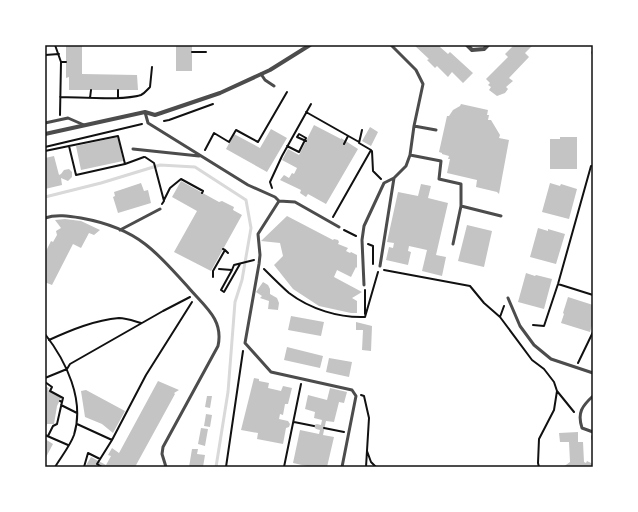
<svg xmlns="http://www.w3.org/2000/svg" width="638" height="512" font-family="Jost,sans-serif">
<rect width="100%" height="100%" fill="#fff"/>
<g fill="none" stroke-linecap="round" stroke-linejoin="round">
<path stroke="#d9d9d9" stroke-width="3" d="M45 197 101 183 160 165 195 167 246 200 251 228 242 280 235 302 228 392 216 467"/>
</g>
<path fill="#c4c4c4" d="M66 45H82V74L137 75 138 90H69V77L66 78Z
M176 45H192V71H176Z
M414 45H440V47L448 54 450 52 473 73 463 83 452 72 448 77 437 66 435 68 427 60 429 59Z
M514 45H533L525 53 529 57 509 78 513 81 506 87 508 89 505 93 497 96 489 90 491 87 488 85 490 83 486 79 508 57 505 54Z
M461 104 488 110 487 115H489L488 120H491L500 135 499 138 509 140 499 194 497 192 476 187 477 180 447 173 450 159H448L449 156 442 154V153L439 152 447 116H449L453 110 460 106Z
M314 125 341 139V138L358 149 326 204 308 194 306 197 300 193 301 190 280 180 284 175 289 178 292 173 294 174 297 168 282 160 288 149 299 155Z
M370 127 378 132 371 146 362 141Z
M271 129 287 138 267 172 226 149 234 134 260 148Z
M118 137 123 161 81 170 76 146Z
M560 137H577V169H550V139H560Z
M54 156 59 175 61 174 64 170 69 169 72 172V177L68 181 61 178 62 185 45 189V158Z
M181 181 219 202 222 201 234 207 233 210 242 215 211 271 174 252 197 211 172 197Z
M141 183 144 191 148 190 151 203 118 213 113 197 115 196 114 192Z
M550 183 560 186 561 184 577 189 569 219 542 212Z
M421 184 431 186 428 198 448 203 436 255 446 257 442 276 422 271 427 250 409 246 408 251 411 252 408 265 386 260 389 247 393 248 394 243 387 242 398 192 418 196Z
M287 216 333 240 334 239 338 240 339 242 338 244 348 248 346 251 350 253 351 252 357 255V268L356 267 351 277 337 270 334 277 362 292 352 298 357 301V313H351L319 306 293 289 274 265 283 256 280 243 261 241Z
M65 219 81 221 100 230 94 235 89 233 81 248 73 244 52 285 47 283 45 284V253L51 241 53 242 57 235 56 231 61 228 55 220Z
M467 225 492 231 484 267 458 261Z
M538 228 548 231V229L565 234 556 264 530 257Z
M526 273 535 276 536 275 552 279 544 309 518 302Z
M263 282 268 285 270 289V294L277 298 279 303 278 310 268 309 269 301 260 298 262 296 256 292Z
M568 297 593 305V322L590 332 561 323 564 314 563 313Z
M291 316 324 322 321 336 288 330Z
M356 322 372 326 371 351 362 350 363 330H356Z
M287 347 323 356 320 368 284 360Z
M329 358 352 362 349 377 326 372Z
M254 378 259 379V381L269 383 268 388 281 391 283 386 292 388 288 404H285L283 415 280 414 279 419 288 421 290 424 289 427 286 428 283 444 257 439 258 433 241 430Z
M158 381 179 390 174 393 175 394 135 467H85L91 457 106 465 111 456 108 455 112 448 119 453Z
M45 386 49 388 48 390 61 398 57 406 54 424H47L45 429Z
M330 388 347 392 344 403 339 402 334 422 326 421 323 435 334 437 327 467H311L293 463 300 430 319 434 320 430 316 429 314 427V425L317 424 321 425 322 420 314 418 315 412 305 409 308 395 327 400Z
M86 390 125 411 113 433 102 424 85 417 81 391Z
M207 396H212L210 408 205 407Z
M206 414 212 415 210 427 204 426Z
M201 428 208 429 205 446 198 444Z
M578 432V442H583L584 462 586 463 587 461 593 464V467H563L570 462 569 442H560L559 433Z
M45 439 53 444 45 459Z
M192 449H198L197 454 205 455 203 467H189Z"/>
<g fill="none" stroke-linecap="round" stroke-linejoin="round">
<path stroke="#111" stroke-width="2" d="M55 45 61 62 60 115
M192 52H206
M45 55 59 54
M61 62H66
M60 97C79 97 125 101 141 95 145 93 147 90 150 87L152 67
M90 98 91 90
M118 98V90
M306 112 359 142
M164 121 169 120 213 104
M344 144 348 136
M69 146 118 136 125 164
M287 146 299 152 306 138 299 134 297 137 306 141
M45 147 142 124
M205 150 214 133 229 142 236 130 258 142 287 92
M45 151 69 146 76 175 125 164 144 157
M372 151 373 171 381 179
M145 157 154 163 164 201 162 204
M272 188 270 182 282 156 311 104
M164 200 170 188 181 179 203 191 202 193
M333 217 371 150 359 143 362 130
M344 230 356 236
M368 244 373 246V264
M225 250 228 253
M219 269 232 270 234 265 254 260
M264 269C272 277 281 286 289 293 310 309 339 318 365 317
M232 270 221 290 224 292 240 264
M384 270 470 286 484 303 500 317 532 360 544 369 554 382 557 391 574 412
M213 277V271L225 250 223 249
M558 284 593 295
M365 314V290
M365 317 378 272
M500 317 504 306
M533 325 544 326 558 284 591 166H593
M45 334C66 361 85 400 74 435 70 446 61 457 55 467
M49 340C71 330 95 320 119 318 126 318 134 321 141 323
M578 363 593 332
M45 378 67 369 70 364 163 311 190 297
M45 382 52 387 50 391 63 398 62 402
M361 395 364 396 369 418 366 467
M61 405 77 413
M294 422 314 426
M77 424 112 440 146 375 192 302
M324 428 344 432
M45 435 68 445
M48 436 53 426 57 424 62 402 60 401
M367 451 371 462 376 467
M84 467 88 453 100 459
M102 467 97 464 112 440
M226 467 243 351
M284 467 301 384
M539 467 538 463 539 439 554 410 557 391"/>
<path stroke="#4c4c4c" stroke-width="3" d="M593 52V53
M261 74 265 80 274 86
M145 112 148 123 248 185 275 197 279 201 295 202 339 227
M45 123 68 118 84 125
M414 126 436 130
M133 149 199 156
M410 155 441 161 439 179 461 184V206L453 244
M279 201 258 234 260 255 259 264 245 343 271 372 352 390 356 396 342 467
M461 206 501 216
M45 218C56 214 69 216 81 218 103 222 127 230 145 244 161 256 174 272 188 287 204 306 224 319 218 346L163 447 162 454 166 467
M120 230 160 209
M380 266 394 178 406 166 410 155 414 126 423 84 416 70 391 45
M364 285 362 240 364 226 384 183 394 178
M508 298 520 326 534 345 551 359 593 373
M593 396C582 406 577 413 582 428L593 432
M593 436V439"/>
<path stroke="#4c4c4c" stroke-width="4" d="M467 45 472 50 484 49 488 45
M45 134 145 112 155 115 220 93 270 70 310 45"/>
</g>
<rect width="638" height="512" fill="none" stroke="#ffffff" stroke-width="92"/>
<rect x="46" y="46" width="546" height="420" fill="none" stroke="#111" stroke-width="1.5"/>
</svg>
